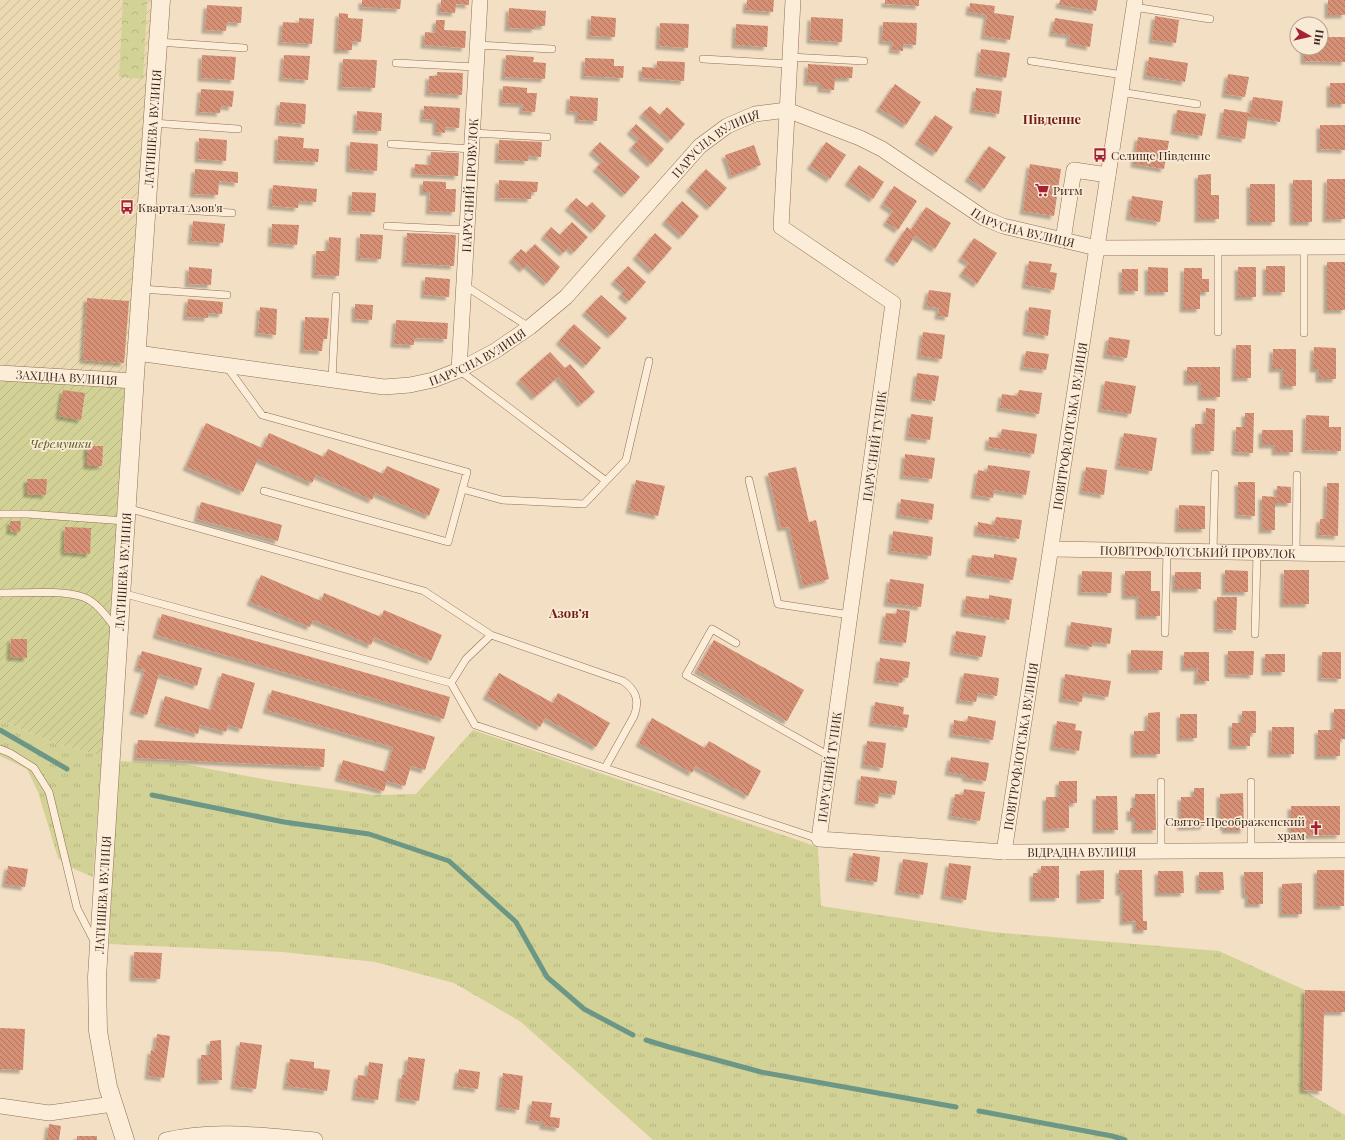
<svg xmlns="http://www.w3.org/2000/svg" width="1345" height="1140" font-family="'Playfair Display',serif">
<defs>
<pattern id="farmland-furrows" width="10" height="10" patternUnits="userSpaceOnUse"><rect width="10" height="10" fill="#ead9b1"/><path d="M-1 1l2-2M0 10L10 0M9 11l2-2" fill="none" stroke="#caba98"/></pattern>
<pattern id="grass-tufts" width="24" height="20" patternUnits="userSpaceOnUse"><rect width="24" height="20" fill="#d3d296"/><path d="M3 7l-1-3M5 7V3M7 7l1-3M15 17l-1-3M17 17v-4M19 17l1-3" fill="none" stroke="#b6b481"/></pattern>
<pattern id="forest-crowns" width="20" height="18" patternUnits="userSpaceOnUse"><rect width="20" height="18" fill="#d3d296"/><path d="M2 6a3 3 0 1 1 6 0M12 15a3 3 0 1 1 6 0" fill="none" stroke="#b6b481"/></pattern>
<pattern id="garden-furrows" width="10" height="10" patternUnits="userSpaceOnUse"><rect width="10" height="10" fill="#d3d296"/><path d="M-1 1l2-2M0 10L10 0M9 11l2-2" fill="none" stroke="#b6b481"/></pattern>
<pattern id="building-back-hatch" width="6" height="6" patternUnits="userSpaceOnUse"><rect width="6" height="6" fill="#d59076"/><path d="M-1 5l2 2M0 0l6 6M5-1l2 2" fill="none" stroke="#ae7660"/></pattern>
<filter id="shadow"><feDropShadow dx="-3.5" dy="3.5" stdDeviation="1" flood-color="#0004"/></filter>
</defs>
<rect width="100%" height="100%" fill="#f3dfc4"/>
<path fill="url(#farmland-furrows)" d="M0 0H161L135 375 0 368Z"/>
<path fill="url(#grass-tufts)" d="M0 720 54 743 102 756 93 877 70 867 58 858 38 792 27 769 0 756Z
M473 730 818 847 821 906 992 932 1219 951 1305 990 1303 1090 1345 1115V1140H653L521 1022 454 983 375 962 283 952 109 944 118 761 183 764 274 781 375 795 416 794Z"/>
<path fill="url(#forest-crowns)" d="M123 0H147L143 79 119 77Z"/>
<path fill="url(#garden-furrows)" d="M0 379 125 385 102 756 54 743 0 720Z"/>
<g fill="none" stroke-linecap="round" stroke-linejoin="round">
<path stroke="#6c9685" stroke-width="5" d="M0 730 67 769
M152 795 284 822 369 834 449 861 516 922 547 977 584 1009 633 1035
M646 1040 669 1047 761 1072 956 1107
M979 1111 1112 1136 1125 1140"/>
</g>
<path fill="url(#building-back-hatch)" filter="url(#shadow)" d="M362 0H401L400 9 362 7Z
M441 0H469V5L456 4 455 13 440 12Z
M747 0H774L773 12 746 10Z
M885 0H919V6L885 4Z
M1060 0H1098L1096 11 1059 5Z
M1328 0H1345V15H1328Z
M970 3 995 6 994 13 1014 16 1010 40 984 36 987 15 969 12Z
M207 5 242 7 241 23 227 22 226 31 205 30Z
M509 8 546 11 545 26H535V29L508 28Z
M339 13 348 14V18L363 19 361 42 352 41V50H337Z
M591 16 616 18 615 37 590 36Z
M1155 16 1179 20 1176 43 1152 40Z
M811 17 843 19 842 42 810 40Z
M299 18 314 19 312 44 281 42 283 22 299 23Z
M1055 18 1093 24 1090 47 1069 43 1070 35 1052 33Z
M436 20H445L444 30 466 31 465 48 424 45 425 32 435 33Z
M883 22 917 23 916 45 903 44V51L892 50 893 42 882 41Z
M660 23 689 24 688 48 659 46Z
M736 24 768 26 767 47 735 45Z
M1321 37H1345V62L1304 61V48H1321Z
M981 49 1010 53 1006 78 978 73Z
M202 55 236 57 234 80 201 78Z
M284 55 310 56 308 80 282 78Z
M506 55 534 57 533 62 546 63 545 79 504 77Z
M1149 57 1188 63 1185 82 1146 76Z
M585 58 614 59V66H624L623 78 584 76Z
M343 59 377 60 375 88 341 87Z
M657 61 685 62 684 81 642 78V67L657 68Z
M808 64 853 67 852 78H835L834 90 821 89V83L807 82Z
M437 72 463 73 462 95 428 93 429 76H437Z
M1228 74 1249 77 1245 97 1225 94Z
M1330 83H1345V104H1330Z
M895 84 921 102 906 125 879 108Z
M503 86 527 88V93H537L535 112 522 111 523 104 502 103Z
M976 88 1002 91 999 114 973 110Z
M201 89 234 91 232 107 221 106 220 113 199 112Z
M570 96 598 98 597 121 578 120V112L569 111Z
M1253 97 1283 101 1280 122 1248 117 1245 139 1220 135 1224 109 1250 113Z
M280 102 306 104 305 124 278 122Z
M424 106 460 108 459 128 445 127V133L436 132V120L423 119Z
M650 106 660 115 667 107 685 124 671 140 642 114Z
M1177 110 1206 114 1202 136 1174 131Z
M357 111 382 113 381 131 356 130Z
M935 115 953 127 936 153 918 141Z
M636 124 664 149 651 164 632 147 639 139 630 131Z
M1320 125H1345V150L1320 149Z
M278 136 304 138 303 148 319 149 318 162 277 160Z
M1138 137 1169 141 1164 169 1134 164Z
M199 138 227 140 226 161 198 159Z
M499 140 542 142 541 157 528 156V161L498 160Z
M350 142 378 144 377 171 349 169Z
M600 142 640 177 625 194 596 168 603 161 592 151Z
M826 142 846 155 830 179 810 166Z
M754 145 761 165 732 176 725 155Z
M989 146 1006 157 984 189 968 178Z
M431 152 459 153 458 176 414 174 415 164 430 165Z
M1030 164 1061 169 1054 216 1023 211Z
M859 165 884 182 873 199 848 182Z
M195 169 238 172V183L219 181 218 195 193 194Z
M706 169 727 188 710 207 689 188Z
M1211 174V195H1219V219H1198V175Z
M1327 179H1345V219H1326Z
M499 180 538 182 537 192H531V199L498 198Z
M1293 180H1312V222H1293Z
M423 181 446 182V189H456L455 212 429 211 430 192H423Z
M1250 184H1275V222H1250Z
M273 185 317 189 316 202 299 201 298 208 271 206Z
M894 186 917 201 898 230 886 222 893 211 883 204Z
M352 192 376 193 375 212 351 211Z
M1132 196 1163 201 1160 222 1129 217Z
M576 198 587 207 592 202 606 216 594 230 568 207Z
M682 201 699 216 682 236 665 221Z
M926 207 951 223 935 249 915 236 897 263 888 257 907 227 911 230Z
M193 221 225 224 223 243 191 241Z
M572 222 588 237 574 252 569 247 563 253 544 236 551 227 560 235Z
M272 224 299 225 297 245 271 243Z
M407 233 456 235 454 266 405 263Z
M655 233 672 248 652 271 636 256Z
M360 234 383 235 381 259 359 258Z
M329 237 341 238 339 276 315 275 316 251H328Z
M974 238 997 253 977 284 962 273 969 263 961 258Z
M535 244 560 267 547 283 527 265 523 269 512 259 521 249 526 253Z
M1029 261 1052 264 1050 272 1057 273 1054 290 1025 285Z
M1327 262H1345V310H1327Z
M628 266 646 282 629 301 621 294 625 290 614 281Z
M1266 266H1285V292H1266Z
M189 267 212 269 211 285 188 284Z
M1148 267 1168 268V292H1148Z
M1238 267H1256V297H1238Z
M1184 268H1202V279H1209V292H1200V309H1183Z
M1122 269H1138V291H1122Z
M425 277 450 279 449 297 424 295Z
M929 290 951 293 948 317 938 316 939 308 926 306Z
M601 295 627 318 611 335 585 312Z
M87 298 129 301 124 363 83 360Z
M188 299 223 302 222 314 208 313V318L186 317Z
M355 304 373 305 372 320 355 319Z
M260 307 277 309 276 335 258 333Z
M1029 307 1051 310 1048 336 1026 332Z
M305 317 329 318 327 339H323L322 351 303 350Z
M396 320 448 323 447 339 414 338V345L394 344Z
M574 324 601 348 586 365 559 341Z
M923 332 945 335 942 359 920 356Z
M1109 337 1130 340 1127 358 1106 355Z
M1236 345H1251V378H1235Z
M1314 347 1336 348V379H1319V369H1313Z
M1273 349H1296V386H1283V369H1272Z
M1026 351 1049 354 1046 370 1023 367Z
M550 352 565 368 570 364 595 392 581 404 558 377 535 397 519 380Z
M1187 367H1220V397H1201V382H1187Z
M917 373 939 376 935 401 914 398Z
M1105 381 1136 386 1131 414 1101 409Z
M63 390 85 393 81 420 59 416Z
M1019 390 1042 393 1039 414 1000 408 1002 394 1017 396Z
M1206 408 1215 409 1214 451H1195V424H1205Z
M1245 413H1254L1253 453 1235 452 1236 427H1245Z
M911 414 933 417 930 440 908 437Z
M1306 415 1329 416V427H1341V451L1305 450Z
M206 423 262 448 269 433 324 457 328 449 383 474 387 466 440 489 429 516 375 493 372 500 316 475 312 483 258 459 243 492 186 467Z
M1002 429 1037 434 1034 454 988 447 989 437 1000 438Z
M1262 430H1293V452H1275V445H1262Z
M1124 433 1157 438 1152 471 1118 466Z
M87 446H103L102 466H87Z
M905 454 935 458 932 479 903 476Z
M988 465 1030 471 1026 495 994 490 993 498 974 495 978 470 987 472Z
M796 467 809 522 816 520 829 579 803 586 789 527 781 528 768 473Z
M1086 467 1107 470 1104 495 1082 491Z
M27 479H47L46 495 27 494Z
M636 480 665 486 658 516 629 510Z
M1238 482H1255V516L1238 515Z
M1327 483H1339L1338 536 1319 535 1320 519H1326Z
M1277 486 1291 487V503H1275V530H1262V496L1277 497Z
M901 499 934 504 932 520 899 515Z
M201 502 282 525 278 541 197 519Z
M1179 505 1205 506V529H1178Z
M996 517 1022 520 1019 539 977 533 978 522 994 525Z
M10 521H21L20 532 10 531Z
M65 527 91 528 90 554 64 552Z
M893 531 933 537 931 556 891 551Z
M994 554 1017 558 1013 580 969 573 972 555 994 558Z
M1225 570 1248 571V592H1225Z
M1284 570H1309V604H1283Z
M1082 571 1112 572 1111 593 1081 592Z
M1125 571H1151V591H1160V616H1139V596H1125Z
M1175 572H1201V589H1175Z
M261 575 321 601 324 593 381 617 384 610 442 635 431 661 374 637 371 645 313 620 310 627 250 602Z
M890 579 924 584 921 607 887 603Z
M989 595 1012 599 1009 620 964 613 966 596 989 599Z
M1217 597H1237L1236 630 1217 629Z
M897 609 910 611 906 643 882 640 886 613 896 614Z
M162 614 450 697 444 719 156 635Z
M1071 622 1112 628 1110 644 1093 642 1092 647 1068 643Z
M956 631 986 636 982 657 953 652Z
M11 639H27V658L10 657Z
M714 640 804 690 787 721 697 670Z
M1131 650 1163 651 1162 670H1131Z
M142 651 202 668 197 686 159 674 147 715 133 711 145 670 137 668Z
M1228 651H1254L1253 675 1228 674Z
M1184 652H1209V681H1197L1198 668H1184Z
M1322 652H1341V679L1321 678Z
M1265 654H1285V672H1265Z
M880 658 910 662 908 678 902 677V683L877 680Z
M222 673 255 683 242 729 228 725 226 732 200 725 198 734 158 723 165 696 211 710Z
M499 673 553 703 558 693 610 723 596 747 545 718 540 727 486 696Z
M964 673 999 678 997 696 978 693 976 702 959 700Z
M1065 674 1111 681 1108 697 1083 693 1082 702 1062 699Z
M272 690 435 737 425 770 411 766 405 786 387 781 384 791 338 778 343 760 386 772 393 747 266 710Z
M875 702 904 707 903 714 909 715 907 728 872 723Z
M1334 709H1345V739H1340V756H1318V730H1334Z
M1242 711H1256V733H1250V746H1232V723H1242Z
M1160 712V754H1134V731H1147L1148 713Z
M1180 714H1197V738H1180Z
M968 716 996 721 993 740 952 734 954 720 967 722Z
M652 718 705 748 709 741 761 771 748 796 695 766 692 773 639 743Z
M1057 721 1076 724 1075 730 1082 731 1079 751 1053 747Z
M1272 727H1294V754H1271Z
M138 740 325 749 324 767 136 758Z
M867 741 886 743 883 768 864 765Z
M951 757 989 763 986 781 965 778 966 775 948 772Z
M861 776 897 781 895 795 879 793 878 804 858 801Z
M1059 781H1077V803H1069V828L1046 829V797H1059Z
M1194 788H1204V826L1181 827V797H1194Z
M964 789 985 792 980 821 951 816 955 794 963 795Z
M1243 793 1244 830H1225V826H1220V794Z
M1135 794H1155L1156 830H1135V818H1130V808H1135Z
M1096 796H1117L1118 830H1096Z
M1291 806H1340V835L1291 836Z
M853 853 880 857 877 882 849 878Z
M903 859 928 863 923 895 898 891Z
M949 863 971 866 966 900 944 896Z
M8 866 28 869 25 887 5 884Z
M1041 866H1059V898H1033V873H1041Z
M1104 870V899L1080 900V871Z
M1119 870H1142L1143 921H1147V930H1136V921L1123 922V892H1119Z
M1317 870H1344V906H1317Z
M1158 871H1183L1184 893H1158Z
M1199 872H1223L1224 890H1199Z
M1244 872H1263V904H1248V895H1245Z
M1302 883V914H1282V884Z
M134 952 162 953 160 979 133 978Z
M1305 990 1345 991V1012H1324L1322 1091 1303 1090Z
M0 1028 25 1029 23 1070 0 1069Z
M157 1034 170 1036 164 1078 148 1076 151 1050 155 1051Z
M221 1040 222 1080 201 1081V1055H210V1041Z
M240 1042 262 1045 256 1089 234 1086Z
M408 1057 425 1059 419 1101 399 1098 402 1075H406Z
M290 1059 314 1062V1068L330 1070 327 1091 286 1086Z
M369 1062 383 1064 378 1100 355 1097 358 1075 367 1076Z
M459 1069 480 1072 478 1089 456 1086Z
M503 1073 523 1076 519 1110 499 1107Z
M532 1101 552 1103 550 1117 560 1118 559 1128 543 1126V1122L529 1120Z
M49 1124 61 1126 59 1140H47Z
M77 1136H97V1140H77Z"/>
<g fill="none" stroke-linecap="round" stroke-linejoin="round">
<defs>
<path id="service" d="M1134 7 1210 19
M158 42 244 48
M477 45 552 49
M790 57 864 61
M703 59 789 64
M1031 61 1123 75
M396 63 476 67
M1120 92 1197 104
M153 123 238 129
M472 133 547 137
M391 144 472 149
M147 208 232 213
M387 226 467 230
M464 285 529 327
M141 289 227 295
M1218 332V248
M1304 333V247
M227 367 262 415 467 472 448 542 264 491
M459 370 606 481
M332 380 336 296
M749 480 778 604 850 615
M462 489 502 500 584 504 626 460 649 361
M127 508 424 591 491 635 623 681C636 690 640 701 634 716L605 768
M0 514H27L126 521
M1213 552 1215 474
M1296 553 1297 475
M0 593C23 593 63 590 83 597 97 602 107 617 116 629
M122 593 451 683 475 725 819 839
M1165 633 1167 551
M1255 634 1257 553
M736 643 712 629 686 675 831 757
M451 683 466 659 491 635
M0 749 10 753 34 768 49 792 77 908 95 943
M1161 782V851
M1251 782V851"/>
<g id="minor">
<path id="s1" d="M793 0 781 227 893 303 819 839 1004 852 1345 850"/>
<path d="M1063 240 1074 170 1108 175"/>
<path id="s2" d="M137 353 384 387 410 385 433 380 459 370 495 351 530 327 566 297 700 146 727 126 755 114 787 110 860 138 882 149 984 218 1003 226 1097 248 1345 247"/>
<path id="s3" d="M459 370 480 0"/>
<path id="s4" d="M0 373 135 381"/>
<path id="s5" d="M1051 549 1345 554"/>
<path id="s6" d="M1004 852 1135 0"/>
<path d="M0 1106 49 1113 113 1104"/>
<path d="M166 1140C215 1128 265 1136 315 1140"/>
</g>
<g id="tertiary">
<path id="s7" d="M125 1140 108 1087 98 1031 97 977 135 375 161 0"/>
</g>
</defs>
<use href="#service" stroke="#906e58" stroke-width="8"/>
<use href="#minor" stroke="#906e58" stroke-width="16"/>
<use href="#tertiary" stroke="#906e58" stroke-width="19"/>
<use href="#service" stroke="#fcedd9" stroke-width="7"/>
<use href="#minor" stroke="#fcedd9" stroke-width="15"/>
<use href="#tertiary" stroke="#fcedd9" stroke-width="18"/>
</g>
<defs>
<symbol id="bus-bare" viewBox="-9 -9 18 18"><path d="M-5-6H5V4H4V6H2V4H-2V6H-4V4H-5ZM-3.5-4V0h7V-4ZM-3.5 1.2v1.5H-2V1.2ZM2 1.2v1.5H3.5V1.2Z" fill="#a72135" stroke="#f9ead5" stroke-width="2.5" paint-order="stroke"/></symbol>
<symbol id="supermarket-bare" viewBox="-9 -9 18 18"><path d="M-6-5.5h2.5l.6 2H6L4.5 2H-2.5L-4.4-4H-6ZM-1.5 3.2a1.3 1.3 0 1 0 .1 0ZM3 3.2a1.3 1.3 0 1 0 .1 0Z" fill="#a72135" stroke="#f9ead5" stroke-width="2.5" paint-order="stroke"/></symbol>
<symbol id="church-bare" viewBox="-9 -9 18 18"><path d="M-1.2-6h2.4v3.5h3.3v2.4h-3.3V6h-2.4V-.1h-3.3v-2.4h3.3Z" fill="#a72135" stroke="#f9ead5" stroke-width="2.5" paint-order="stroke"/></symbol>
</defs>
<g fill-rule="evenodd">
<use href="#bus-bare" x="1090" y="145" width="20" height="20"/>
<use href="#supermarket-bare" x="1032" y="180" width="20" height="20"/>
<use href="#bus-bare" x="117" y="197" width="20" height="20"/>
<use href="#church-bare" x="1306" y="818" width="20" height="20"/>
</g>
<g text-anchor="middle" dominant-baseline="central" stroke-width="3.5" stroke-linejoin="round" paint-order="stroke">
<g font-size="12" fill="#3f291e" stroke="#f9ead5">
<text stroke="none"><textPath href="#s7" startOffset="1017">ЛАТИШЕВА ВУЛИЦЯ</textPath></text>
<text stroke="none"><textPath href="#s2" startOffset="673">ПАРУСНА ВУЛИЦЯ</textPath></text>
<text stroke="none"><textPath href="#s3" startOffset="185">ПАРУСНИЙ ПРОВУЛОК</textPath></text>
<text stroke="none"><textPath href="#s2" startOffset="1021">ПАРУСНА ВУЛИЦЯ</textPath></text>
<text stroke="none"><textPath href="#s2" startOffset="349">ПАРУСНА ВУЛИЦЯ</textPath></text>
<text stroke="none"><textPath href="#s4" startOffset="67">ЗАХІДНА ВУЛИЦЯ</textPath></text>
<text stroke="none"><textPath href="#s6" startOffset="431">ПОВІТРОФЛОТСЬКА ВУЛИЦЯ</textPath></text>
<text transform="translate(874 446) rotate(-82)">ПАРУСНИЙ ТУПИК</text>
<text stroke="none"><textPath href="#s5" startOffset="147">ПОВІТРОФЛОТСЬКИЙ ПРОВУЛОК</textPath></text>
<text stroke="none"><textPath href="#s7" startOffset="573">ЛАТИШЕВА ВУЛИЦЯ</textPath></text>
<text stroke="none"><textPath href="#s6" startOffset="107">ПОВІТРОФЛОТСЬКА ВУЛИЦЯ</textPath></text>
<text transform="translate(829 767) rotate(-82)">ПАРУСНИЙ ТУПИК</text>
<text stroke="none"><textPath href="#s1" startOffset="1167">ВІДРАДНА ВУЛИЦЯ</textPath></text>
<text stroke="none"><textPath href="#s7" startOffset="249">ЛАТИШЕВА ВУЛИЦЯ</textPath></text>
</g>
<g font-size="12" fill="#3f291e" stroke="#f9ead5" text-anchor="start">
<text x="1111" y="155">Селище Південне</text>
<text x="1053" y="190">Ритм</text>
<text x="138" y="207">Квартал Азов'я</text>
<text x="1305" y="821" text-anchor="end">Свято-Преображенский<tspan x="1305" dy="14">храм</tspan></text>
</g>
<g font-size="12" font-style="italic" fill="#575e22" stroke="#f9ead5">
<text x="61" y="443">Черемушки</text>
</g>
<g font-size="13" font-weight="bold" fill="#711e18" stroke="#f9ead5">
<text x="1052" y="118">Південне</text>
<text x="569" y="612">Азов’я</text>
</g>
</g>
<g transform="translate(1309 36) rotate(98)"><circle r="19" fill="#f9ead5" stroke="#af9d8c"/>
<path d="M0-3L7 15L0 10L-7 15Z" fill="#a72135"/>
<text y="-6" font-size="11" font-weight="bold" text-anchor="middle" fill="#3f291e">Пн</text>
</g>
</svg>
